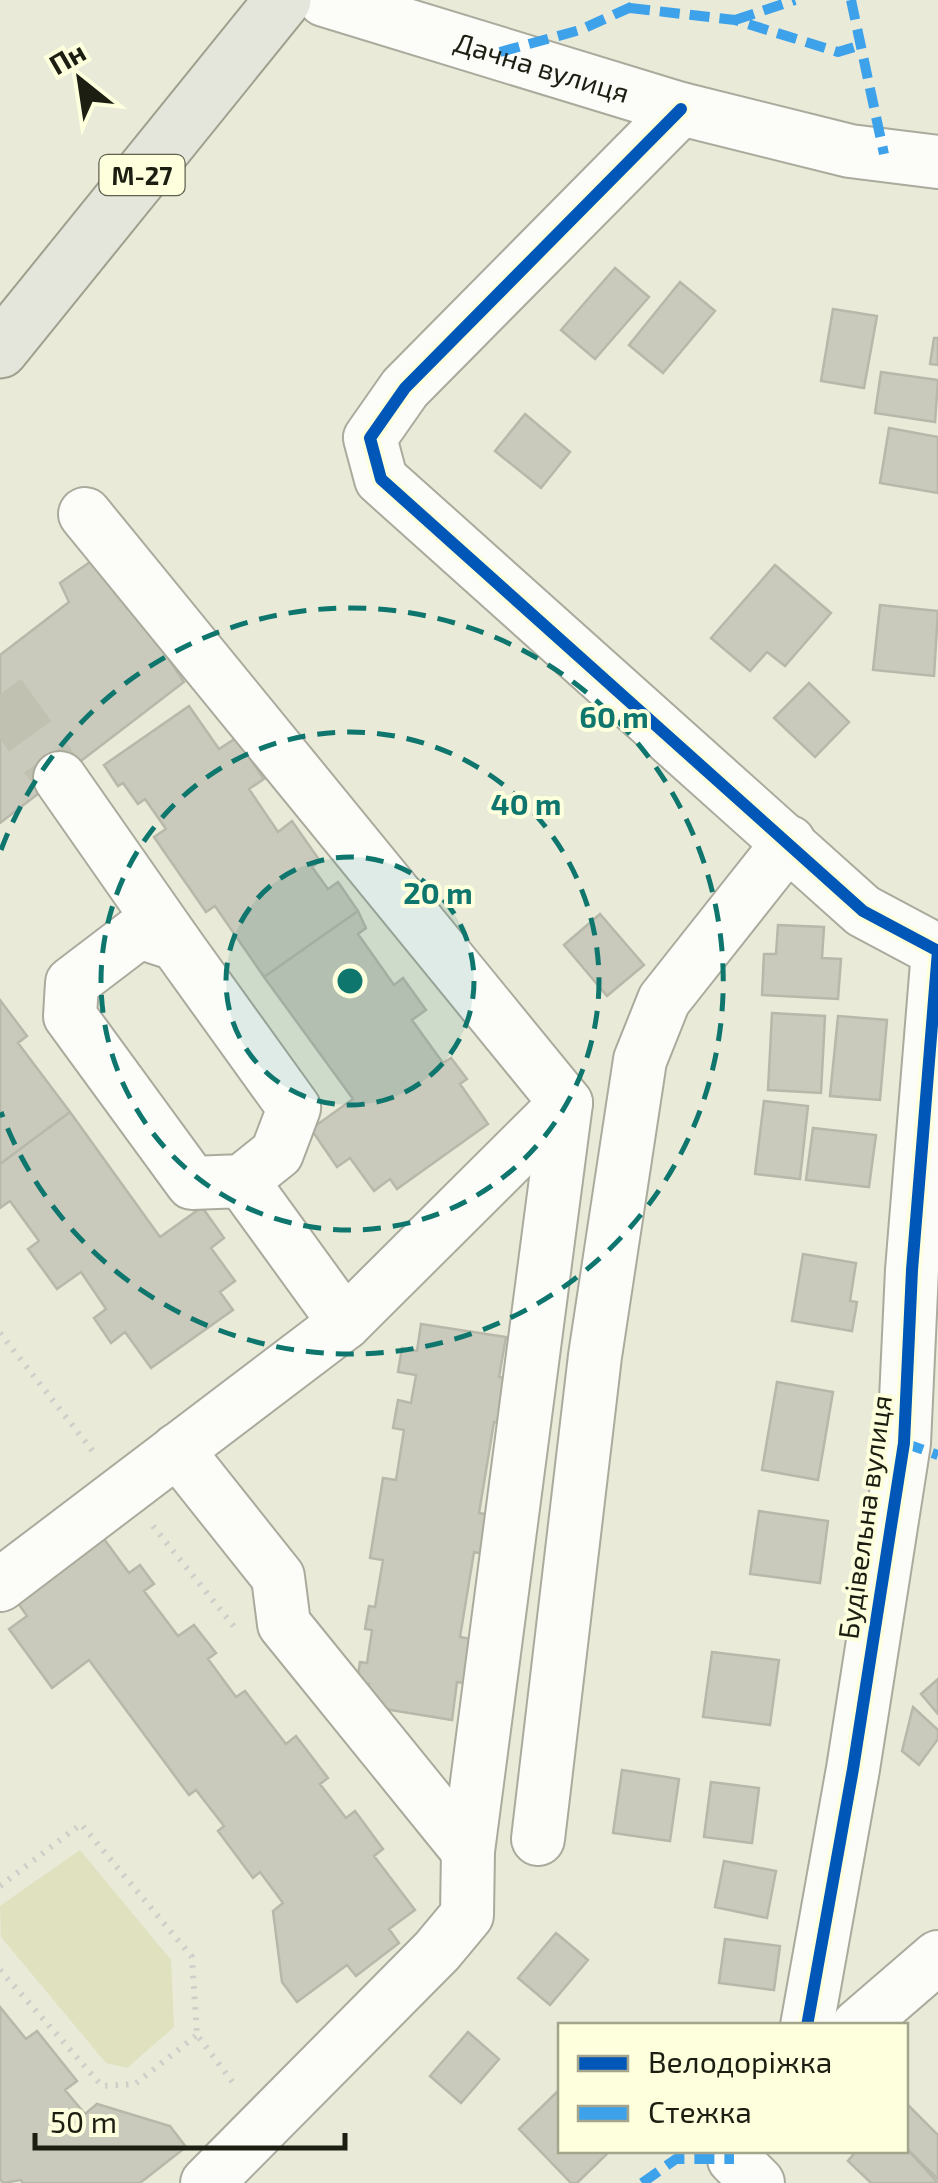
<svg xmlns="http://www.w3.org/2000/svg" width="938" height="2183" font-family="'Exo 2',sans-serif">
<rect width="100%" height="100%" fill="#e9ead8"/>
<path fill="#e0e1bf" d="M80 1850 171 1960 174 2027 127 2068 106 2063 1 1937 0 1906Z"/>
<path fill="#c9cabb" stroke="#b8b8aa" stroke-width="2.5" d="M615 268 649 297 595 359 561 330Z
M680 282 715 311 663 373 629 345Z
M833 309 877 316 864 388 821 381Z
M934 338H938V365L930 364Z
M881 372 938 380 935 422 875 413Z
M525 414 570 452 541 488 495 451Z
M889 428 938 437V493L880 483Z
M100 555 184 682 0 823V655L69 602 60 583Z
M775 565 831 613 785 666 767 652 750 671 711 638Z
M880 605 938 611 934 676 873 670Z
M809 683 849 722 815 757 774 718Z
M189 706 219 749 236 738 264 779 249 789 278 832 292 821 320 861 312 867 328 889 338 882 358 911 264 977 215 906 206 912 154 837 166 829 145 799 138 804 123 783 118 786 104 765Z
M358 911 366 928 358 934 394 985 403 978 426 1010 412 1020 443 1063 451 1058 467 1079 460 1084 488 1124 397 1189 390 1179 374 1191 350 1158 337 1167 311 1129 353 1099 264 977Z
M600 914 644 965 607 996 564 945Z
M778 925 824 927 822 958 841 959 838 999 762 995 764 954H776Z
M0 1000 27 1036 18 1043 70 1112 0 1164Z
M772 1013 825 1016 821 1093 768 1090Z
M838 1016 887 1020 880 1100 830 1096Z
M764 1101 808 1106 800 1179 755 1174Z
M70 1112 160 1237 202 1207 224 1238 211 1248 235 1281 220 1292 233 1310 151 1368 125 1332 111 1343 94 1318 106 1309 81 1272 57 1289 28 1249 39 1241 10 1201 0 1208V1164Z
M813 1128 876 1135 869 1187 806 1180Z
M803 1254 856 1263 850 1301 857 1302 852 1331 792 1321Z
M421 1324 506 1337 499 1377 520 1380 512 1425 494 1422 479 1513 501 1517 494 1556 474 1552 460 1637 482 1641 475 1685 457 1682 452 1720 366 1706 369 1684 357 1682 360 1662 367 1663 372 1630 365 1629 369 1606 375 1607 383 1560 370 1558 383 1478 396 1480 404 1430 393 1428 398 1400 411 1403 416 1375 398 1372 402 1348 417 1351Z
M777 1382 833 1392 818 1480 762 1470Z
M759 1511 828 1521 820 1583 750 1574Z
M104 1539 129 1573 140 1565 154 1584 144 1591 178 1636 194 1625 216 1653 208 1659 236 1697 245 1691 286 1744 296 1736 328 1778 320 1784 346 1818 355 1811 383 1849 374 1856 415 1910 389 1929 399 1943 356 1976 347 1965 297 2002 282 1982 273 1911 283 1903 260 1872 253 1878 218 1831 224 1826 196 1790 189 1795 89 1660 52 1688 9 1629 27 1616 18 1603Z
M712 1652 779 1660 770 1725 703 1717Z
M938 1679V1714L921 1694Z
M913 1707 938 1730V1739L919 1765 902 1751Z
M622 1770 679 1779 670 1841 613 1833Z
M711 1782 759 1788 752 1843 704 1837Z
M724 1861 776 1871 767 1918 715 1907Z
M556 1933 588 1960 550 2005 518 1978Z
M725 1939 780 1946 774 1990 719 1983Z
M0 2007 26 2039 37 2031 77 2081 65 2090 85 2114 97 2104 170 2126 186 2147 140 2183H23L21 2180 3 2183 0 2179Z
M468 2032 499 2059 461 2103 430 2076Z
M557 2092 560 2096V2150H611L577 2183H571L519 2129Z
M906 2103 938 2135V2179L906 2148Z
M906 2148 938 2183H871L848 2161 857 2150Z"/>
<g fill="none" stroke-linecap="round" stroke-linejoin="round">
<path stroke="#c0c1b0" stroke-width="52" stroke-dasharray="52 26" stroke-linecap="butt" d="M0 694 60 778"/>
<defs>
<g id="minor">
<path id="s1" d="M324 0 681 109 850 151 938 162"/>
<path d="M681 109 405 388 370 438 381 479 863 911 938 951"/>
<path d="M85 514 566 1103 468 1851 467 1915 437 1951 207 2183"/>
<path d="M60 778 176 944"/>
<path d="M242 1181 192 1183 70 1016 72 983 139 932 176 944 294 1108 277 1153 242 1181 345 1323"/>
<path d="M177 1450 278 1577 284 1624 468 1851"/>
<path d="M0 1585 345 1323 566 1103"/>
<path d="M538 1839 595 1356 640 1060 664 1000 789 842"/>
<path d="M807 2026 853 1769 904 1443 912 1270 938 951"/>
<path d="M858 2026 938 1957"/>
<path d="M735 2150 734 2159 758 2183"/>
</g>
<path id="major" d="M0 350 283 0"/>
</defs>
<use href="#minor" stroke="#aaaa9d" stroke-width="56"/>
<use href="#major" stroke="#9fa08d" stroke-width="59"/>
<path stroke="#cfcfca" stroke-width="6" stroke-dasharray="2.5 8" stroke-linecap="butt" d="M0 1333 95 1454
M153 1526 236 1629
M0 1886 81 1824 192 1957 197 2035 237 2088
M0 1970 102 2086 135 2084 197 2035"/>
<use href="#minor" stroke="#fcfcf9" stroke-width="52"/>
<use href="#major" stroke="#e4e5db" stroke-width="55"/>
<path stroke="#3da2ea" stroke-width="10" stroke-dasharray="20 10" stroke-linecap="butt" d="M851 0 884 154
M630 8 735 20 838 52 861 45
M735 20 795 0
M500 52 580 30 640 3
M904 1443 938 1455
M642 2183 676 2159H734"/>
<defs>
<path id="cycleway" d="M681 109 405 388 370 438 381 479 863 911 938 951
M807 2026 853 1769 904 1443 912 1270 938 951"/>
</defs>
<use href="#cycleway" stroke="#fdffdd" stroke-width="19"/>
<use href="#cycleway" stroke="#0057b8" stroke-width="12"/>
</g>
<circle cx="350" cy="981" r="124" fill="#0f766e" fill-opacity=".12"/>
<g fill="none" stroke="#0f766e" stroke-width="5" stroke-dasharray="18 12">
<circle cx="350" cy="981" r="124"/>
<circle cx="350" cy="981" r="249"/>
<path d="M1 850A373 373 0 1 1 1 1112"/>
</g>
<g text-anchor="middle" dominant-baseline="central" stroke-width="8" stroke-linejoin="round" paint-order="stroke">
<rect fill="#fdffdd" stroke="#60624f" stroke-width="2.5" x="99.5" y="155" width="85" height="40" rx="8"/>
<g font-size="25" font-weight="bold" fill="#1d1e12">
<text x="142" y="175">М-27</text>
</g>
<g font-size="28" fill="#1d1e12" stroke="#fdffdd">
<text stroke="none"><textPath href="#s1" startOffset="228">Дачна вулиця</textPath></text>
<text transform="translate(864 1517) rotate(-82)">Будівельна вулиця</text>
</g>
</g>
<circle cx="350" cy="981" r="15" fill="#0f766e" stroke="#fdffdd" stroke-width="5"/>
<g font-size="30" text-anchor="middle" font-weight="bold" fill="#0f766e" stroke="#fdffdd" stroke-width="8" stroke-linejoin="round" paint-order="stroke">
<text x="614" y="728">60 m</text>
<text x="526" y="815">40 m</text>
<text x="438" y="904">20 m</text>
</g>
<rect x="558" y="2023" width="350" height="130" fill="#fdffdd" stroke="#a3a58c" stroke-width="2.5"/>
<rect x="578" y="2056" width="50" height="15" fill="#0057b8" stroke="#a3a58c" stroke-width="2.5"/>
<text x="648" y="2073" font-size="30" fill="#1d1e12">Велодоріжка</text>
<rect x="578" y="2106" width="50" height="15" fill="#3da2ea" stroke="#a3a58c" stroke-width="2.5"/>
<text x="648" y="2123" font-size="30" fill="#1d1e12">Стежка</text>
<g transform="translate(80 80) rotate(330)" stroke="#fdffdd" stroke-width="8" paint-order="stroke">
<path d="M0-8L18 38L0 25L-18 38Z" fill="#1d1e12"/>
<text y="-15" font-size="28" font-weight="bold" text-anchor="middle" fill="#1d1e12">Пн</text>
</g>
<path d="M35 2133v15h310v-15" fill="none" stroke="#1d1e12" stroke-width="5"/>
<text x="50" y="2133" font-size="30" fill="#1d1e12" stroke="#fdffdd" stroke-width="8" paint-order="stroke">50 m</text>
</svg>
